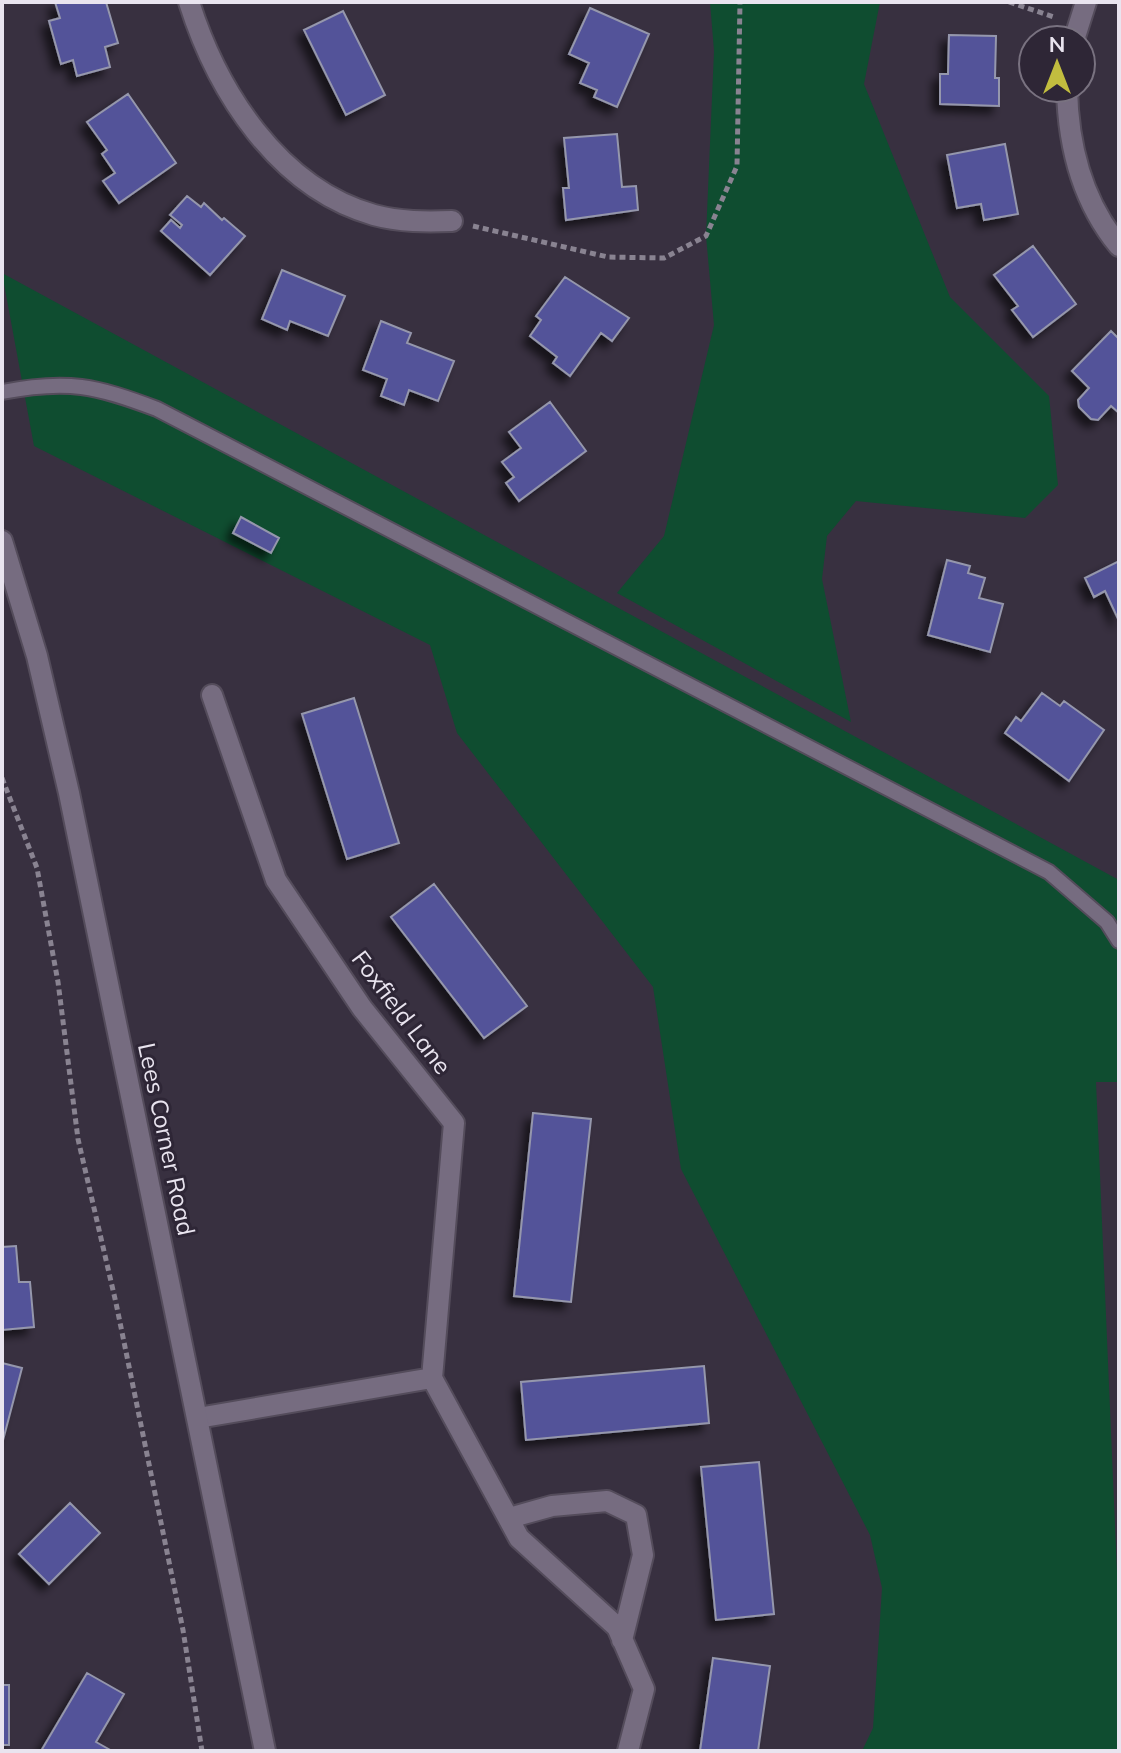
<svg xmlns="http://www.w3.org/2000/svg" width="1121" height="1753" font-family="Mulish,sans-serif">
<defs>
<filter id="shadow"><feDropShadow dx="-7" dy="7" stdDeviation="4" flood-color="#0009"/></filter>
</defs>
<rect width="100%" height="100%" fill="#383040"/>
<path fill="#0f4d30" d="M710 2H880L864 84 950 297 1049 396 1058 485 1025 518 856 501 827 536 822 579 851 722 617 593 664 536 714 325 706 236 714 51Z
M2 273 1119 880V1082H1096L1119 1619V1751H862L873 1728 882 1588 870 1535 681 1169 653 987 457 733 430 645 34 446Z"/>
<path fill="#535299" stroke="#9597ac" stroke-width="2" filter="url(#shadow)" d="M55 2H106L118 43 105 47 110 67 77 76 73 60 61 64 49 21 60 18Z
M590 8 649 34 617 107 594 97 597 90 580 83 589 63 569 54Z
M343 11 385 95 346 115 304 30Z
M949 35 996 36 995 78H999V106L940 104V74H948Z
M128 94 176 163 119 203 103 181 115 173 102 154 107 150 87 122Z
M617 134 622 187 636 186 638 210 566 220 563 188H569L564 138Z
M1005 144 1018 214 984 220 981 204 957 208 947 155Z
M187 196 201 207 204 203 222 220 224 218 245 236 210 275 161 231 171 220 180 228 182 225 170 215Z
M1033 246 1076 304 1033 337 1012 310 1018 306 994 275Z
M282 270 345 296 328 336 290 321 287 330 262 319Z
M565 277 629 318 612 341 601 333 570 376 553 363 557 357 530 336 541 320 536 316Z
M381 321 411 333 407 343 454 361 438 401 409 390 404 405 381 396 387 379 363 370Z
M1111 331 1119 339V413L1111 406 1098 420 1091 419 1079 407 1078 400 1089 388 1072 371Z
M550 402 586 451 519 501 506 483 514 477 502 462 521 448 509 432Z
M241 517 279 538 271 553 233 533Z
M947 560 970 566 968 573 985 578 979 598 1003 604 990 652 928 635Z
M1119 561V621L1105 591 1094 597 1085 578Z
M1042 693 1060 706 1064 701 1104 730 1069 781 1005 733 1016 717 1021 721Z
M354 698 399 843 347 859 302 714Z
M434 884 527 1006 484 1038 391 917Z
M533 1113 591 1119 571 1302 514 1296Z
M16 1246 19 1282H30L34 1327 2 1330V1247Z
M2 1363 22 1368 2 1444Z
M704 1366 709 1423 526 1440 521 1382Z
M759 1462 774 1614 716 1620 701 1467Z
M70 1503 100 1533 49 1584 19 1554Z
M713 1658 770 1666 758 1751H700Z
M87 1673 124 1694 96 1742 112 1751H41Z
M2 1685H9V1745H2Z"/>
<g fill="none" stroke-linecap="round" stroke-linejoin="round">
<defs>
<path id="lane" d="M2 392C68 379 96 386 157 409L1049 872 1107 922 1119 941"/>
<path id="street" d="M189 2C217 91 278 188 374 215 400 222 426 222 452 221
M1074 40 1086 2
M1067 88C1068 145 1082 201 1119 246
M212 695 276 880 362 1008 454 1123 432 1378 519 1538 617 1627 644 1689 628 1751
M198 1418 432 1378
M509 1518 552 1506 607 1501 636 1515 643 1555 622 1640"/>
<path id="secondary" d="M2 541 37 656 69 793 265 1751"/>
</defs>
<use href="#lane" stroke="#544c5b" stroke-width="18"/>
<use href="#street" stroke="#544c5b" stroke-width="24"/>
<use href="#secondary" stroke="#544c5b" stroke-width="24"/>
<path stroke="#898391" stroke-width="5" stroke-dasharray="6 4" stroke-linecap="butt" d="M1009 2 1054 17
M473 226 608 257 664 258 706 236 737 166 740 2
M2 778 37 868 58 982 78 1139 116 1303 183 1630 202 1751"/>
<use href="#lane" stroke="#766c80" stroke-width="14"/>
<use href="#street" stroke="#766c80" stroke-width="20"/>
<use href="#secondary" stroke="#766c80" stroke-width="20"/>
</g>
<g text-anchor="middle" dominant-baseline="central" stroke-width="6" stroke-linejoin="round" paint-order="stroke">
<g font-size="24" fill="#e9e4ef" stroke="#2e2636">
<text transform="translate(402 1012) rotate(53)">Foxfield Lane</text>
<text transform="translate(167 1139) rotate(78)">Lees Corner Road</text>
</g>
</g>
<rect width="1121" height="1753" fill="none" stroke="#e9e4ef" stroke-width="8"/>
<g transform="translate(1057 64)"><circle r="38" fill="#2e2636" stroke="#797280" stroke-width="2"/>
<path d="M0-6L14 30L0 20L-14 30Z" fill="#c2bd3f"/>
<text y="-12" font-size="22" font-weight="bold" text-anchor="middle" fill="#e9e4ef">N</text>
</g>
</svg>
